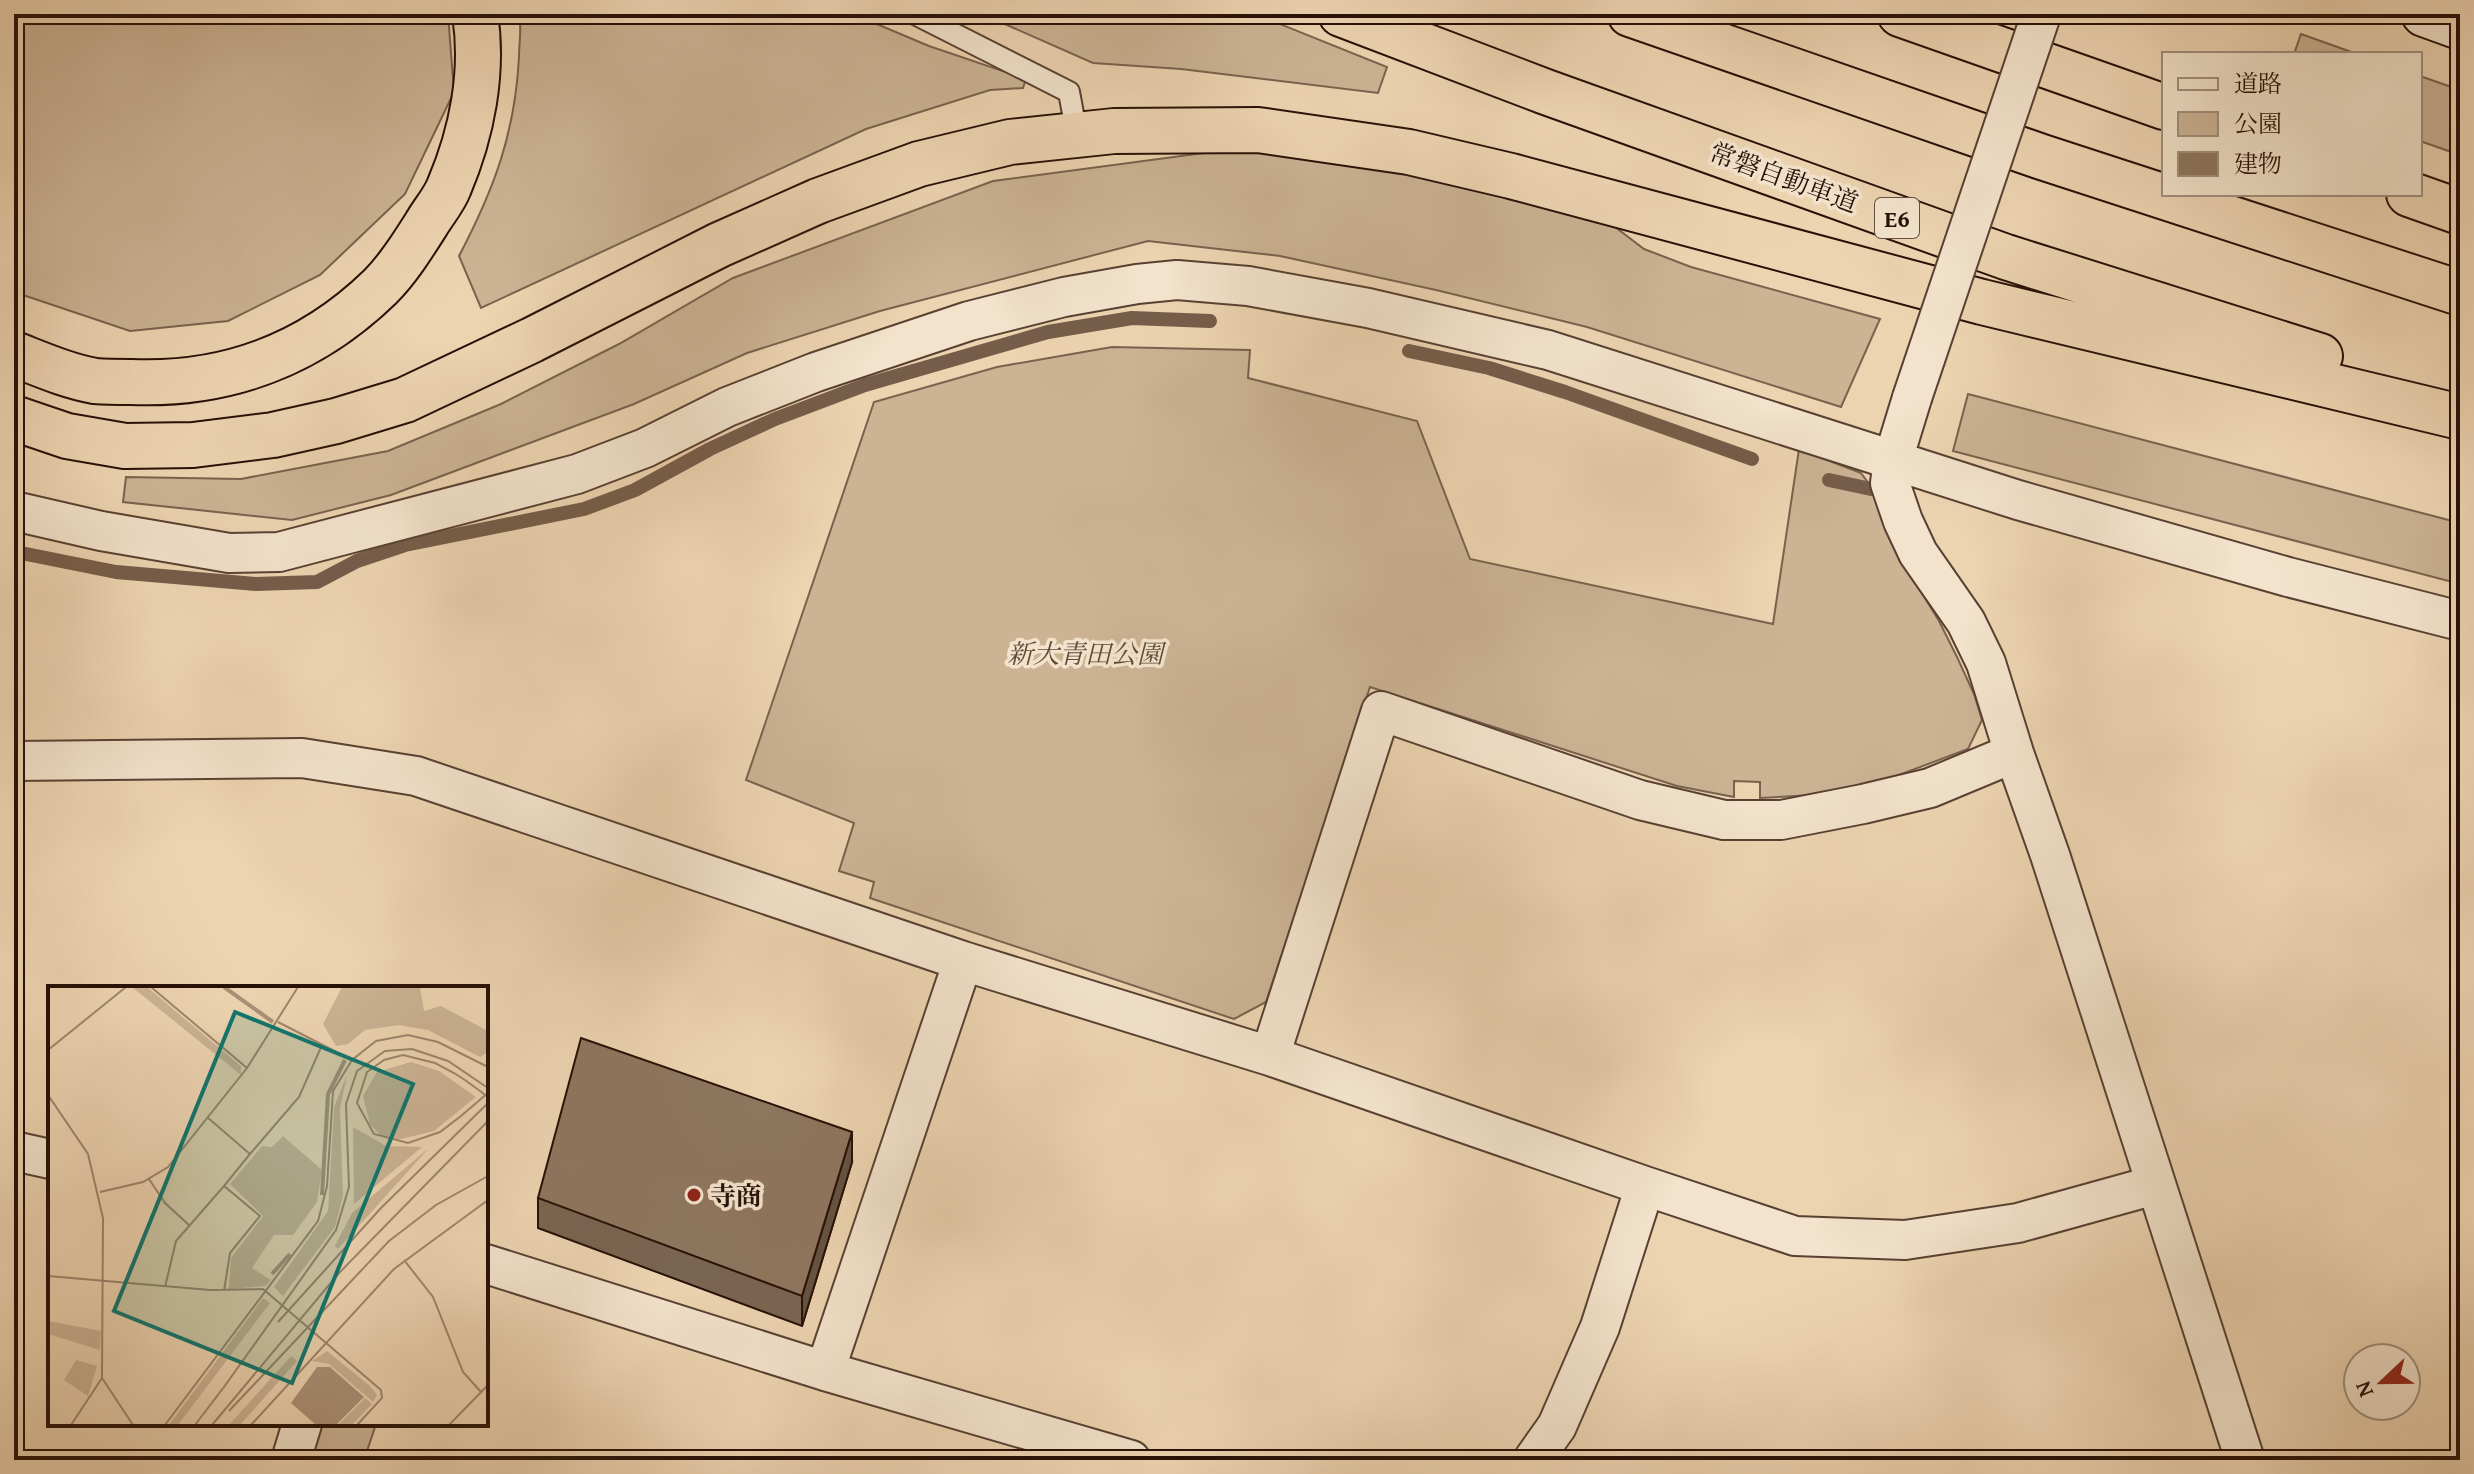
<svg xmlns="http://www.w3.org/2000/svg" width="2474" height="1474" font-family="'Gentium Book Plus','Noto Serif JP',serif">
<rect width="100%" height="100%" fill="#edd4b1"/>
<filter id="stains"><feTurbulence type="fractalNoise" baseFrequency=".0025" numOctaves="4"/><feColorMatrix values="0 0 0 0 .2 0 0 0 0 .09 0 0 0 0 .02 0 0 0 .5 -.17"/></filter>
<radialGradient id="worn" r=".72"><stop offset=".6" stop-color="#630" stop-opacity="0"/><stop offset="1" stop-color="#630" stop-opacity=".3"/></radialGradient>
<path fill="#cbb394" stroke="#79624e" stroke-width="2" d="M14 14H448L454 92 405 194 320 275 228 321 130 331 14 292Z
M519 14H853L929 46 1026 79 1023 88 990 90 866 129 481 308 459 256C494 189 515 134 519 57 519 43 522 28 519 14Z
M982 14H1255L1387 67 1378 93 1181 69 1093 63Z
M2301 34 2357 54H2294Z
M2420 76 2460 90V155L2420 141Z
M1241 148 1360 155 1602 217 1644 249 1691 267 1880 319 1841 407 1587 327 1436 290 1280 256 1148 241 880 311 747 353 634 404 391 495 292 520 123 502 126 477 241 479 388 451 501 404 619 344 733 278 993 181Z
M1112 347 1250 350 1248 378 1417 421 1470 559 1773 624 1799 449 1861 473 1881 500 1899 555 1939 621 1957 657 1974 694 1982 720 1968 749 1875 784 1814 795 1760 798V782L1734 781V797L1677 786 1370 687 1266 1002 1234 1019 870 898 874 882 839 871 854 823 746 780 874 402 997 367Z
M1968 394 2460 523V584L1953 451Z
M322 1424H376L364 1460H310Z"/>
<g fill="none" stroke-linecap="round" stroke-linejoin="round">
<path stroke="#765d4a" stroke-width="14" d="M1409 351 1489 368 1565 392 1752 459
M1829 480 1871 489
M21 553 116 572 256 584 317 582 357 561 405 545 584 509 635 490 710 449 775 419 865 385 1048 332 1132 318 1210 321"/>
<defs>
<path id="lane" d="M915 14 1069 92 1077 135"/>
<path id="street" d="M1912 398 1893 460 1890 483 1903 521 1918 553 1966 622 1986 663 2014 753 2050 855 2245 1460
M14 511 101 531 229 553 279 552 577 474 645 448 727 407 816 372 969 321 1064 297 1137 284 1177 280 1248 286 1368 308 1548 350 2018 500 2288 577 2460 621
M2014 753 1930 788 1863 804 1781 820H1724L1640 800 1381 711 1270 1056 1645 1186 1795 1236 1905 1240 2018 1223 2155 1185
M14 761 302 758 416 776 963 961
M14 1151 50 1159
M486 1264 825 1371 1131 1460
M825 1371 963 961 1270 1056
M291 1460 302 1424
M1533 1460 1557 1426 1600 1327 1645 1186"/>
<path id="secondary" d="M2424 14 2460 27"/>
<path id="highway" d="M1341 14 1546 92 2006 257 2320 356
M1630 14 2042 157 2460 293
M1900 14 2164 107
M2409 194 2460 212
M14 354C40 364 67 376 95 381 107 382 120 382 131 382 227 386 311 354 380 287 398 269 413 245 427 223 434 211 444 200 449 187 472 133 484 72 475 14
M14 418 67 436 125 446 193 445 273 435 336 421 405 400 532 340 719 245 818 201 919 164 1010 142 1114 131 1258 130 1409 152 1511 176 1982 302 2460 417"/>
</defs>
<use href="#lane" stroke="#584132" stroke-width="24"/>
<use href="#street" stroke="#584132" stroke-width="42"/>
<use href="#secondary" stroke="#271007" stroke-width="48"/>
<use href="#highway" stroke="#271007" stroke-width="48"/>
<use href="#lane" stroke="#f3e3cc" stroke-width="20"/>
<use href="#street" stroke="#f3e3cc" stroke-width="38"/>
<use href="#secondary" stroke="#f3e3cc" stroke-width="44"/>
<use href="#highway" stroke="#edd4b1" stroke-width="44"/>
<defs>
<path id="street-bridge" d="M1912 398 2041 15"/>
</defs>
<use href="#street-bridge" stroke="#584132" stroke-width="42" stroke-linecap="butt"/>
<use href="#street-bridge" stroke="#f3e3cc" stroke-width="38"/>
</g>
<path fill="#7a6552" stroke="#271007" stroke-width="2" d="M852 1162 802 1326 538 1228V1198Z"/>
<path fill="#635342" stroke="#271007" stroke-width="2" d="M852 1132V1162L802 1326V1296Z"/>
<path fill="#8e765f" stroke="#271007" stroke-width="2" d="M581 1038 852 1132 802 1296 538 1198Z"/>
<circle fill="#8f2418" stroke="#f3e3cc" stroke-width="3" cx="694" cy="1195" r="8"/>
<g text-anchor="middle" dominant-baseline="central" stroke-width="7" stroke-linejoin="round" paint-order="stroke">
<rect fill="#f3e3cc" stroke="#644f42" stroke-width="2" x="1875" y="198" width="44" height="40" rx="6"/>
<g font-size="24" font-weight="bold" fill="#271007">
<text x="1897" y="218">E6</text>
</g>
<g font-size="26" fill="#271007" stroke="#f3e3cc">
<text transform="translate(1784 177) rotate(20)">常磐自動車道</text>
</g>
<g font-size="26" font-style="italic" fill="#604938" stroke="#f3e3cc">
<text x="1085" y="653">新大青田公園</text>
</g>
<g font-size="26" font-weight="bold" fill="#271007" stroke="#f3e3cc" text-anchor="start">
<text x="710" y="1195">寺商</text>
</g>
</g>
<g transform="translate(48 986)">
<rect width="440" height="440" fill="#edd4b1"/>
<path d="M84 1H99L193 80V89ZM294 1H372L376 25 393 20 440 45V66L432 71 380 44 351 39 317 44 300 58 288 60 275 38ZM363 76 391 85 428 111 386 145 349 154 332 149 322 138 315 110 329 86ZM299 89 292 123 295 209 287 241 235 310 226 301 280 225 286 121ZM305 141 338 160 374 161 306 218ZM235 150 274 184 269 216 245 249H226L204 282 223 294 217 300 181 303 183 272 215 230 182 198 214 160 224 161ZM381 162 290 263 287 260 304 227ZM215 312 222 317 130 439H121ZM0 335 53 345 52 364 0 348ZM279 365 322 400 329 409 325 416 281 378 264 375ZM243 370 249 375 192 439H181ZM28 374 49 380 40 410 16 394ZM317 412 324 418 304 439H290Z" fill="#cbb394"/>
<path d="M269 381H282L316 411 288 439H268L243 417Z" fill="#aa9177"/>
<path fill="none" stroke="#aa9177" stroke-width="4" d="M176 1 225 36M274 209 280 108 297 74M224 288 242 268"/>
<path fill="none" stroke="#9e866d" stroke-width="2" d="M103 1 199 82M230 36 304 74M0 64 78 1M440 107 434 112 413 130 392 146 360 157 326 148 309 117 319 86 336 74 355 69 387 77 406 87 417 94 432 105 440 111M0 109 40 168 55 232 54 392 23 439M159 131 202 168 176 200M202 168 251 111 274 59M101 193 117 217 141 239M52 206 95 196 120 181 199 82 250 1M356 274 385 311 415 386 433 406M0 290 162 304 215 303 333 404 334 412 309 439M117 301 128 255 176 200 212 230 182 267 176 305M230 336 333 222 440 117M54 392 85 439M176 401 288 244 301 201 298 118 309 85 337 65 364 63 400 75 440 102M181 425 341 255 388 219 440 190M117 439 270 235 279 200 285 105 304 74 328 55 360 49 390 56 440 81M147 439 179 397M164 439 291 287 440 135M203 439 346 283 440 214M401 439 440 399"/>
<path fill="#0f766e" fill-opacity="0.15" stroke="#0f766e" stroke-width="4" d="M187 26 365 98 244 397 66 325Z"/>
<rect width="440" height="440" fill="none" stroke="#271007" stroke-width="4"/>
</g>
<rect width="2474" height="1474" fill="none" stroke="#edd4b1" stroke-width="48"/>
<rect x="16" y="16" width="2442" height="1442" fill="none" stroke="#271007" stroke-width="4"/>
<rect x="24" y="24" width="2426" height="1426" fill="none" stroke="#271007" stroke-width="2"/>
<rect x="2162" y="52" width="260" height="144" fill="#f3e3cc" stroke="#a18f7d" stroke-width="2"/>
<rect x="2178" y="78" width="40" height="12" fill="#f3e3cc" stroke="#a18f7d" stroke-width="2"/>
<text x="2234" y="92" font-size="24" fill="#271007">道路</text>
<rect x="2178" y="112" width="40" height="24" fill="#cbb394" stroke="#a18f7d" stroke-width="2"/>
<text x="2234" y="132" font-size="24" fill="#271007">公園</text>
<rect x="2178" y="152" width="40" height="24" fill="#8e765f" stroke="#a18f7d" stroke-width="2"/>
<text x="2234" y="172" font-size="24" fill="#271007">建物</text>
<g transform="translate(2382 1382) rotate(248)"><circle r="38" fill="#f3e3cc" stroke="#a18f7d" stroke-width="2"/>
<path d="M0-6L14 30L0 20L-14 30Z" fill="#8f2418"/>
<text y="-12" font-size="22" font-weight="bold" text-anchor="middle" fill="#271007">N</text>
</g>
<rect width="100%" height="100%" filter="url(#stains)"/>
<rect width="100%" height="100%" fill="url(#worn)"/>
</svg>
